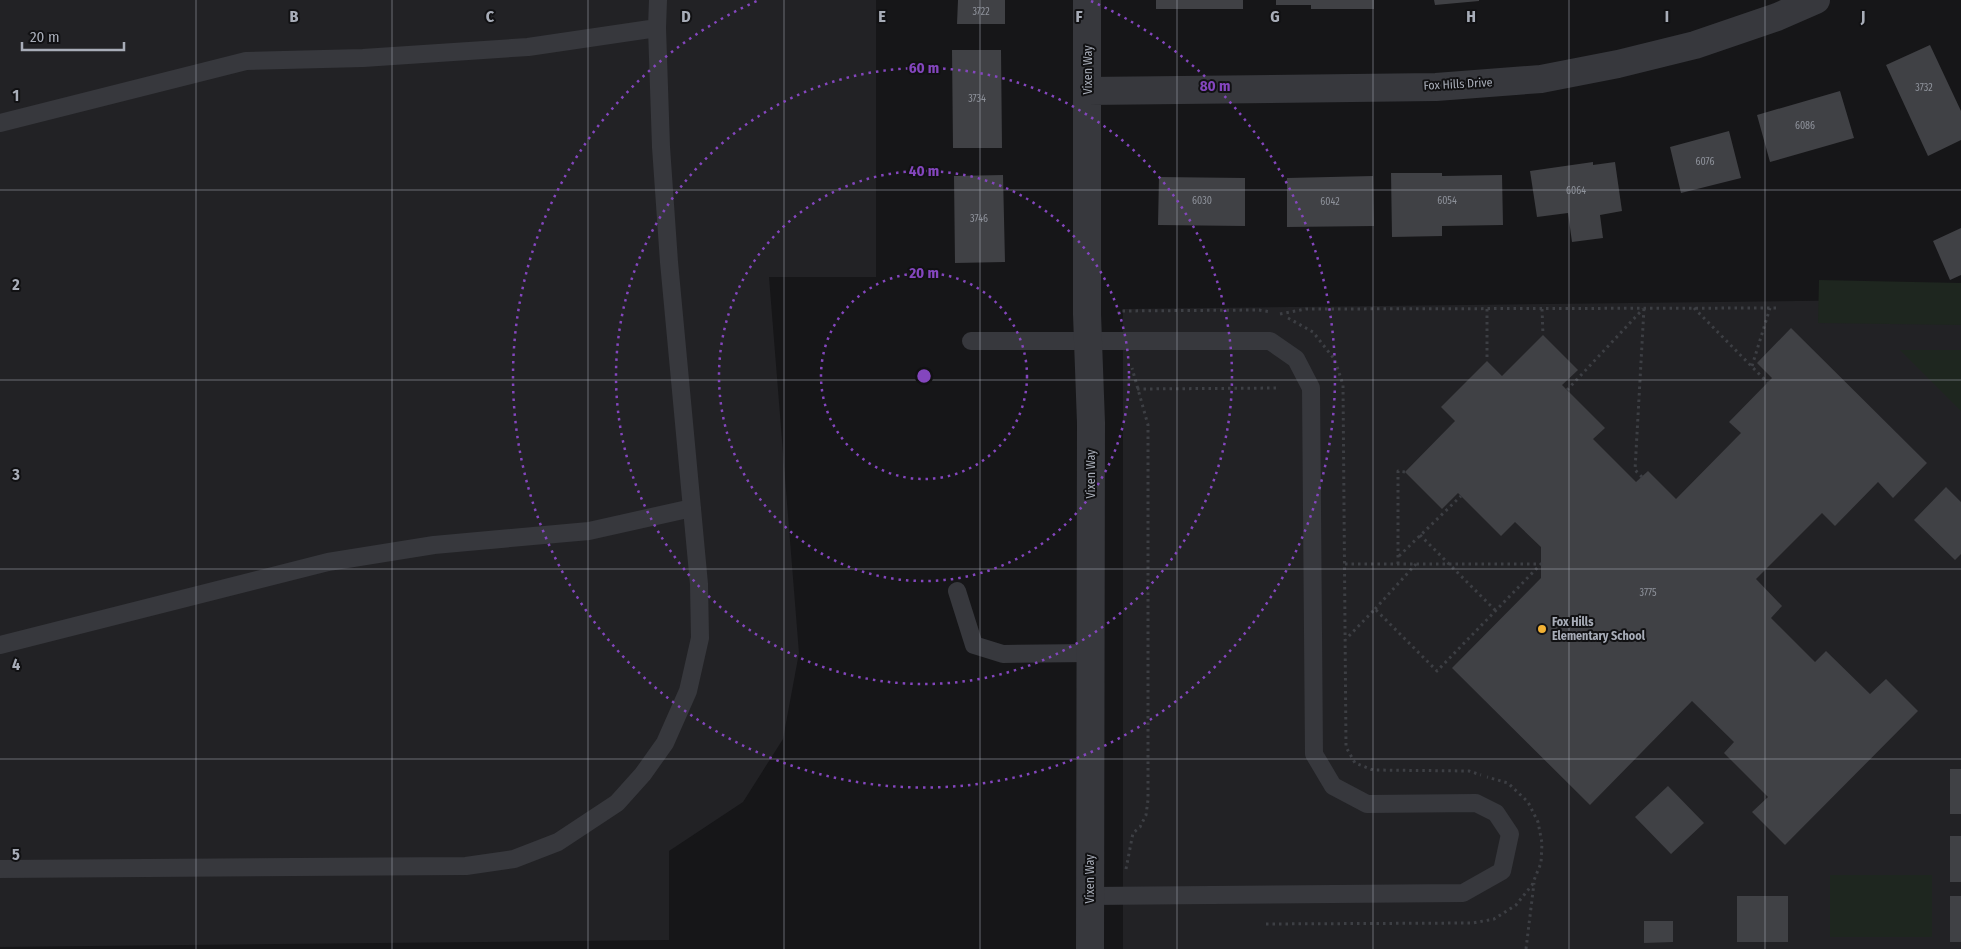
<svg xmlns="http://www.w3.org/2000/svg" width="1961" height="949" font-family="'Fira Sans Condensed',sans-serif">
<rect width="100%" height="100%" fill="#161618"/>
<path fill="#222225" d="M0 0H876V277H769L799 653 783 739 743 802 669 851V940L0 947Z
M1961 299V949H1123V309Z"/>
<path fill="#1e261f" d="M1819 280 1961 283V325L1818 323Z
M1900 350H1961V411Z
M1830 875H1932V937H1830Z"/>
<path fill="#404145" d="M958 0H1005V24H957Z
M1156 0H1243V9H1156Z
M1276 0H1374V9H1311V5H1276Z
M1434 0H1479V1L1435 5Z
M1930 45 1961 111V140L1928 156 1886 65Z
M952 50H1001L1002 148H953Z
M1840 91 1854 138 1770 162 1757 115Z
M1729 131 1741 178 1681 193 1670 147Z
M1593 162V165L1615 162 1622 211 1600 215 1603 238 1572 242 1568 213 1537 217 1530 171Z
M1391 173H1442V176L1502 175 1503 225 1442 226V236L1392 237Z
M1003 175 1005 262 955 263 954 176Z
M1373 176 1374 226 1287 227V178Z
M1159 177 1245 178V226L1158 225Z
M1961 228V275L1950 280 1933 241Z
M1791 328 1927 463 1893 498 1878 482 1835 526 1822 513 1756 579 1782 606 1771 618 1815 662 1826 651 1870 694 1886 679 1918 711 1785 845 1752 812 1768 797 1724 753 1734 742 1692 701 1590 805 1452 668 1541 578V547L1515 522 1501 536 1458 493 1442 509 1405 472 1455 421 1441 407 1487 361 1502 376 1543 335 1578 370 1562 385 1605 428 1593 439 1636 482 1648 471 1676 499 1741 433 1729 422 1772 378 1757 363Z
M1946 487 1961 502V554L1955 560 1914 520Z
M1950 769H1961V814H1950Z
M1668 786 1704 823 1671 854 1635 817Z
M1950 836H1961V882H1950Z
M1737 896H1788V942H1737Z
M1950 896H1961V942H1950Z
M1644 921H1673V942L1644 943Z"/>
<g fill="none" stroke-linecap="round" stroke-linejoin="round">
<path stroke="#3d3f44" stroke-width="3" stroke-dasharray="2.5 4" stroke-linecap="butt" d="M1694 308 1768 383
M1487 309V361
M1542 309 1543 335
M1119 314V311L1259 310 1271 312
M1280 314 1306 309 1778 308
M1288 318 1313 332 1335 360 1343 385 1346 747 1355 763 1373 770 1469 771 1481 775
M1752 366 1770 308
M1137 389 1280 388
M1567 390 1643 309
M1642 477 1635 470 1644 308
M1420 535 1496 611
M1399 556 1461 496
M1345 564H1541L1437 671 1375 609 1346 639
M1398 564V471L1405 472
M1375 609 1416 564
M1126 869 1133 833 1140 827 1146 815 1148 800V425L1132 368
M1266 924 1473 923 1494 919 1516 905 1532 885 1541 863 1542 843 1538 822 1528 802 1508 783 1487 777
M1526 949 1534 883"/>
<path stroke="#37383d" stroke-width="18" d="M0 123 246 61 363 58 528 47 657 28
M971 341H1270L1296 359 1311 388 1314 754 1333 786 1367 804 1476 803 1496 813 1510 834 1502 871 1463 893 1090 896
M957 591 974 645 1003 654 1091 653
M0 645 328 562 434 545 589 531 692 508
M0 869 466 866 514 859 558 842 617 803 643 774 665 743 688 691 700 638 699 584 669 262 661 147 657 28 658 0"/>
<path stroke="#37383d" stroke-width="28" d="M1087 0V314L1091 423 1090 949
M1088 91 1436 87 1541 79 1618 64 1695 45 1777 17 1816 0"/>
</g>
<path fill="none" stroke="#a8adb8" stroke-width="1" stroke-opacity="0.55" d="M196 0V949M392 0V949M588 0V949M784 0V949M980 0V949M1177 0V949M1373 0V949M1569 0V949M1765 0V949M0 190H1961M0 380H1961M0 569H1961M0 759H1961"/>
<g fill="none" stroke="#8446be" stroke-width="2.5" stroke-dasharray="2.5 5">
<circle cx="924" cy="376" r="103"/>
<circle cx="924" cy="376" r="205"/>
<circle cx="924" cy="376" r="308"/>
<path d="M1091 1A411 411 0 1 1 757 1"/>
</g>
<circle fill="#f2b134" stroke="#111113" stroke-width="2" cx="1542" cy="629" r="5"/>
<g text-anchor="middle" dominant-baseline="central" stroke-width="4" stroke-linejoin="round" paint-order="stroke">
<g font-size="10" fill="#8e929b">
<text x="981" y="12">3722</text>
<text x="1924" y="88">3732</text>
<text x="977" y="99">3734</text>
<text x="1805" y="126">6086</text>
<text x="1705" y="162">6076</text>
<text x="1576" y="191">6064</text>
<text x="1202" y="201">6030</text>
<text x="1447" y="201">6054</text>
<text x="1330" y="202">6042</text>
<text x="979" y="219">3746</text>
<text x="1648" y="593">3775</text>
</g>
<g font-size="12" fill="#a8adb8" stroke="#111113">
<text transform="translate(1088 70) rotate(-90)">Vixen Way</text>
<text transform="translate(1458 84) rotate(-3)">Fox Hills Drive</text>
<text transform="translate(1091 474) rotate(-90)">Vixen Way</text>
<text transform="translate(1090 879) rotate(-90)">Vixen Way</text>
</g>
<g font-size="12" font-weight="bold" fill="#a8adb8" stroke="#111113" text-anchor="start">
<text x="1552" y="622">Fox Hills<tspan x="1552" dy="14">Elementary School</tspan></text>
</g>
</g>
<g font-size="16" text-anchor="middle" font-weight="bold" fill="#a8adb8" stroke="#111113" stroke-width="4" stroke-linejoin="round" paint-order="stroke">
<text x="294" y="22">B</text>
<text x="490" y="22">C</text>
<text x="686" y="22">D</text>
<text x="882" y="22">E</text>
<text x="1079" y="22">F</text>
<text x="1275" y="22">G</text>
<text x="1471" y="22">H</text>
<text x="1667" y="22">I</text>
<text x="1863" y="22">J</text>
<text x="16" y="101">1</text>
<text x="16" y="290">2</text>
<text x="16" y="480">3</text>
<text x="16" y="670">4</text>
<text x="16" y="860">5</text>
</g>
<circle cx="924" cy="376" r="8" fill="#8446be" stroke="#111113" stroke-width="2.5"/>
<g font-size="15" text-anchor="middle" font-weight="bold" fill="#8446be" stroke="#111113" stroke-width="4" stroke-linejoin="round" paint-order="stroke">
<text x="924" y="73">60 m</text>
<text x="1215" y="91">80 m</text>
<text x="924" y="176">40 m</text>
<text x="924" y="278">20 m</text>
</g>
<path d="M22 42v8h102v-8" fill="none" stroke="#a8adb8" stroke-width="2.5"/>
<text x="30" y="42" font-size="15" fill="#a8adb8" stroke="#111113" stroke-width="4" paint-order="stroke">20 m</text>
</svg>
